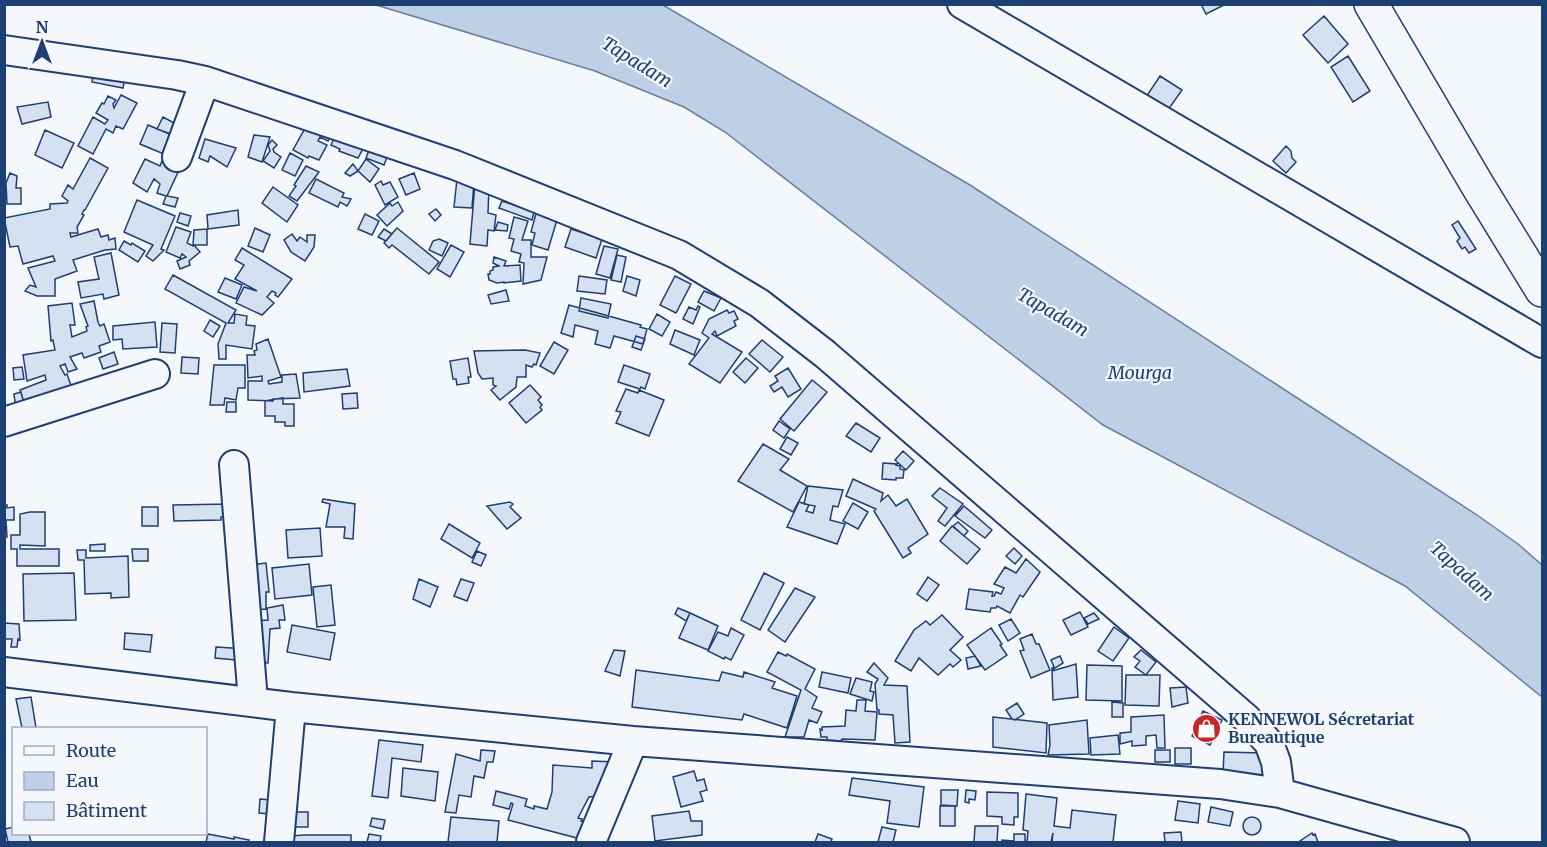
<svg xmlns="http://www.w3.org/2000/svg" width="1547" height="847" font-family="Merriweather,serif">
<rect width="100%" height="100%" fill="#f4f7fb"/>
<path fill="#bed0e5" stroke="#687fa3" stroke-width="1.5" d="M376 5H663L970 185 1477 515 1518 544 1542 565V697L1405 586 1103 425 725 132 684 107 595 71Z"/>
<path fill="#d5e0f0" stroke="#1d3f73" stroke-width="1.5" d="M1201 4H1223L1224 5 1206 14Z
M1324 16 1348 44 1328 63 1303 35Z
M1348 56 1370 91 1353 102 1331 67Z
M95 65 126 72 123 88 92 82Z
M1160 76 1182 90 1163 117 1142 103Z
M121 95 137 103 123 129 116 126 113 133 106 129 93 154 78 146 93 117 105 124 108 120 96 113 102 103 104 104 108 96 116 100 113 104 114 108Z
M48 102 51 117 22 124 17 107Z
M163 117 176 124 171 134 157 129Z
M309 121 333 130 328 141 320 137 318 141 327 145 319 160 309 156 308 158 293 150Z
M148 125 179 138 171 157 140 144Z
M45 130 74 143 62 168 35 155Z
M337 132 366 143 358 158 339 151 340 149 331 145Z
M254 135 270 137 262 162 248 157Z
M205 139 236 148 227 167 210 156 208 162 199 158Z
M272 140 277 145 273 149 274 152 281 157 274 168 263 161 270 151 268 145Z
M371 145 389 152 384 165 366 158Z
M1286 146 1291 151 1292 158 1296 162 1286 173 1273 161Z
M290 153 303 160 295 176 282 170Z
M90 158 108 168 85 210H84L82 214 84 215 77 227 78 233H70L71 237 98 229 101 237 108 235 109 240 115 238 116 249 105 250 73 260 77 271 55 279V296H37L25 291 30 285 36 287 28 268 55 261 53 256 23 264 18 246 10 247 4 218 50 209V204L67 203 68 201 62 196 68 185 73 189Z
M145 159 160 166 162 161 179 170 167 196 178 198 175 207 163 204 166 196 157 193 160 184 154 179 147 192 133 183Z
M366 159 379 169 370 182 358 171 350 176 345 173 353 164 358 171Z
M306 166 319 172 297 201 289 196 296 186 294 185Z
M10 173 17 176 16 188H21V204H7L6 183Z
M414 173 420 189 406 195 399 179Z
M316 179 344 193 342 197 351 199 347 206 340 202 338 207 309 193Z
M457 179 474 181 472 208 454 207Z
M381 181 383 185 390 182 398 197 385 205 375 185Z
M475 183 489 187 488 213 496 215 494 231 488 230 487 246 470 244Z
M273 187 298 205 287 222 262 203Z
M137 200 175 216 161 249 164 250 153 261 146 256 153 245 124 232Z
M502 201 534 212 532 220 499 208Z
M398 202 403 211 387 226 377 215 390 203 392 206Z
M538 206 559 213 548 250 532 245 535 233 531 232Z
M436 209 441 215 435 221 429 214Z
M238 210 239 225 208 229 207 215Z
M180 213 191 216 188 226 177 222Z
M365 214 379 221 372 235 358 229Z
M514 217 528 221 522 240H531V257H547L541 280 523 284 524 263 519 262 521 254 511 251 514 239 509 238Z
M1458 221 1476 249 1469 253 1465 247 1462 249 1457 241 1460 238 1452 225Z
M498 222 508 225 507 231 495 230Z
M176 227 191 232 187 243 193 246 194 230 207 229V245H194L200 252 189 261 190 265 180 269 177 261 186 257 182 254 180 258 166 252Z
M255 228 270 235 263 252 248 246Z
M397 228 439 262 429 274 392 245 389 248 384 243Z
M384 229 392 234 386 241 378 237Z
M571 229 602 239 596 258 565 247Z
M292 234 297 241 300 237 307 242V235H315L314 247 305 261 291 252 284 240Z
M439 239 448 243 442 256 429 250 433 241Z
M124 241 131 245 132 243 145 251 138 262 119 250Z
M451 245 464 252 450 277 437 269Z
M604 246 618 249 610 278 596 274Z
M242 248 292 279 278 297 275 295 276 293 272 291 267 297 274 303 262 315 236 303 244 287 257 291 235 279 244 265 235 260Z
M111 253 119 295 104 299 103 294 81 298 78 282 99 279 94 257Z
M617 255 626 257 621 282 611 280Z
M494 257 506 261 504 266 520 265 521 281 504 283V282L497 283 489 280 488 274H490V271L493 270V267L499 266 493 263Z
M173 275 236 310 228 323H234L235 314 247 316 246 325 255 326 252 349 226 345V359H219L218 344 226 323 165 289Z
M579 276 607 280 605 294 577 291Z
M627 276 640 280 636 296 623 291Z
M675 276 691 284 676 313 660 305Z
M225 278 242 285 236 299 218 292Z
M506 290 509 301 491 304 488 295Z
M704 291 721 298 714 311 698 302Z
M581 298 611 304 608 318 579 311Z
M94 301 98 322 100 326 104 324 110 342 99 346 101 352 84 358 82 353 70 357 77 369 68 372 65 364 60 366 65 375 67 374 74 394 26 408 20 390 46 380 45 375 27 381 23 355 55 350 53 340 51 341 48 306 72 303 75 325H70L72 337 87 331 86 327 88 326 80 304Z
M569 305 641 325 640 327 647 329 643 344 614 336 610 348 595 344 598 331 575 325 573 337 561 333Z
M698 306 700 307 693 324 683 319 689 307 696 310Z
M727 310 729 313 734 311 738 319 734 321 736 326 717 336 715 331 712 334 742 352 720 383 689 364 709 338 702 333 709 319Z
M657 314 670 322 662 336 649 329Z
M210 320 220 326 213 337 204 331Z
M155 322 157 347 123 349 122 339 113 340V326Z
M162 323 177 324 175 353 160 352Z
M675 330 700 340 694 355 670 344Z
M636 336 645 339 641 350 632 347Z
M268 339 281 377 268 381 269 384 282 382V375L296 374 300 398 273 399V401L248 400V381H262V376L248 378 247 355H255L254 351 257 350 256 344Z
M762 340 783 357 770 372 749 354Z
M554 342 568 350 554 374 540 366Z
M525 350 540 353 536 365 534 364 532 367 526 365V377H517L516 387 500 400 491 390 496 386 493 385V378L482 379 478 373 474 351Z
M114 352 118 364 103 369 99 358Z
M182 357 199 358 198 374 181 373Z
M468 358 471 377H468L469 383 457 385 456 379H453L450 361Z
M746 358 758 368 745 383 733 372Z
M214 365H245V388H238L236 400 225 398 224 405H210Z
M624 365 650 374 645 389 641 387 640 389 618 382Z
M22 367 24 379 14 380 13 368Z
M788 368 801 389 788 397 782 387 774 392 770 386 778 381 775 376Z
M347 369 350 386 304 392 303 373Z
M812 380 827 392 794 431 780 419Z
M530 385 541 397 538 400 542 405 540 407 542 410 526 423 509 403Z
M626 389 638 393 639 390 664 400 649 436 616 423 621 412 616 411Z
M21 392 25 407 16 410 14 394Z
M357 393 358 408 343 409 342 394Z
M283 398V404H294V426H285V422H275V416H265V401Z
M227 402H236V412H226Z
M779 421 790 429 784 438 773 430Z
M856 423 880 438 871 452 846 436Z
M787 437 798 443 791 455 780 449Z
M763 444 789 459 780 470 807 486 793 512 738 481Z
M903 451 914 461 906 470 895 460Z
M883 463 897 464 896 465 900 466V469L904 470 903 478H896V480L882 479Z
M853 479 883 493 881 501 888 495 896 506 907 499 928 534 908 548 911 553 903 558 874 511 876 509 846 496Z
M808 486 843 490 838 507 833 506 830 520 845 524 837 544 787 527 799 502 809 505 806 511 813 513 815 506 804 504Z
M940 488 963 504 945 526 938 521 947 508 932 496Z
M323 499 355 504 353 539 344 538 345 527H326L330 504 322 502Z
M510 502 513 504 510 507 521 518 507 529 487 506Z
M853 503 868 512 858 529 843 521Z
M231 504 232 517H221V520L174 521 173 505Z
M4 505H7V508L14 507V520H6L7 537H4Z
M964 506 992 530 985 538 955 516Z
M142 507H158V526H142Z
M30 512H45V546L20 545V549H59V566H17V549H11V535H20V514Z
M958 522 968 531 964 536 953 526Z
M449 524 480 543 472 558 441 539Z
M952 526 980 549 967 564 940 541Z
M320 528 322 556 288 558 286 530Z
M105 544V551H90V545Z
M1014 548 1022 556 1015 564 1006 556Z
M132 549H148V561H133Z
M77 550H86V558L128 556 129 597 111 598V593L85 594 84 560H78Z
M477 551 486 555 481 566 472 562Z
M1026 559 1040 572 1023 597 1020 595 1010 613 997 606 996 608H991L990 612 966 609 969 589 993 592 992 596H994L996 592 1001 594 1004 588 994 584 1005 567 1016 573Z
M266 563 269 592H266V609L251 610 249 565Z
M309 564 312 595 275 599 272 568Z
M74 573 76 620 24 621 23 574Z
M764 573 784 583 760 630 741 620Z
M928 577 939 585 927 601 917 594Z
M419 579 438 587 430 607 413 599Z
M461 579 474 583 467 601 454 596Z
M331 585 335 625 317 627 313 587Z
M795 588 815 597 785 642 768 630Z
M283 605 285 620H279L280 628 270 629 268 663 257 662 254 621 268 620 267 608Z
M678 608 690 613 686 621 675 614Z
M1080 612 1088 627 1071 635 1063 620Z
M690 613 718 626 708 650 679 638Z
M1094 613 1099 619 1088 624 1084 618Z
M942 615 963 637 950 650 961 660 953 667 950 664 938 675 919 658 911 671 895 661 914 630 926 621 930 625Z
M1011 619 1020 633 1008 641 999 625Z
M4 623 19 624 20 640 18 639 17 647H11L12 639H4Z
M292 625 335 633 330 660 287 652Z
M1114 627 1129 638 1113 661 1098 651Z
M731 628 744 635 731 660 725 657 724 659 708 651 718 632 728 636Z
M991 628 1002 644 1000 645 1007 655 985 670 967 645Z
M125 633 152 635 150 652 124 649Z
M1032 634 1036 644H1039L1050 670 1031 678 1020 651 1024 650 1020 639Z
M216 647 247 649V661L215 658Z
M614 650 625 651 620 676 605 671Z
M1141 650 1156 662 1146 675 1135 667 1140 661 1134 657Z
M778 652 786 656 787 654 815 669 805 689 817 697 812 708 822 712 817 723 809 720 804 737H785L801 690 767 672Z
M975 656 981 666 968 669 966 658Z
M1060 656 1063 663 1052 670V668L1054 667 1051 660Z
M874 663 888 678 884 685 907 686 910 742 895 743 893 715 879 714V710H877L875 684 878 679 867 672Z
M1076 664 1078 697 1053 700 1052 671Z
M1087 665 1122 666V701L1086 700Z
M636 670 719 681 722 672 743 677 744 672 775 682 772 688 797 696 787 728 744 714 742 720 632 707Z
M822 672 851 678 848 693 819 687Z
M1126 675H1160L1159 706 1125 705Z
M856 678 872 682 870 691 874 692 872 701 850 694Z
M1186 687 1188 703 1172 707 1170 688Z
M31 697 36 728H22L16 699Z
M857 700H866L865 711 877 712 875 740 842 739 841 741 827 740V737H821L820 729 822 730V727L845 726 846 710 856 711Z
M1112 702 1123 703V717H1112Z
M1017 703 1024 714 1015 720 1012 719 1006 710Z
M1203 711 1222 720 1210 745 1192 736Z
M1164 715 1165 748H1157L1156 735 1146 736V745L1132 746V741L1120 744V733L1131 732V717Z
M993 717 1047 723 1046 753 993 747Z
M1087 720 1089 754 1048 755 1050 745 1049 725Z
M1118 735 1120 754 1091 755 1090 738Z
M379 740 423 745 421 762 392 758 388 798 372 796Z
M1175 748H1191V764H1175Z
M481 750 495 751 493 762H487L484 778 474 776 471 797 459 795 456 813 445 812 456 754 480 761Z
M1155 750H1170V762H1155Z
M1224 752 1263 753V776L1223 774Z
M592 761 615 762 599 796 589 797 578 818 582 819 581 821H590L581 839 508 820 513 804 511 803 509 809 493 805 496 791 527 799 525 806 534 809V806L547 809 552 792 553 765 592 768Z
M403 768 438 772 435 801 401 796Z
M694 771 697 781 704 779 707 790 700 792 703 801 681 807 673 777Z
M852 778 924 787 919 827 887 823 890 801 849 795Z
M941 790H958L957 806 941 805Z
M966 790 976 791 975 800 969 799V803L965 802Z
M987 792 1018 793V817H1014V825L1002 824V817L987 816Z
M1026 794 1057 798 1054 826 1070 828 1072 810 1116 815 1113 842H1052L1053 833 1051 842H1027L1028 831 1023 830Z
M260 799 270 800V814L259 813Z
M1178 801 1200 804 1198 823 1175 820Z
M940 806H955V826H940Z
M1211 807 1233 812 1230 826 1208 822Z
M689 811 691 821H702V835L655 841 652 816Z
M295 812H308V827H295Z
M1243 826a9 9 0 1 1 18 0a9 9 0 1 1-18 0Z
M451 817 499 821 497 842H448Z
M372 818 385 820 383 829 370 826Z
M975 826H998L997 842H974Z
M14 827V834H29L31 842H8L5 829Z
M882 827 896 830 893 842H878Z
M1181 832 1182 842H1165L1164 833Z
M1312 833 1313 835 1315 834 1318 842H1300V841Z
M208 834 234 839V837L249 840 248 842H206Z
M369 834 381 836 380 842H367Z
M818 834 832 839 831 842H815Z
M1014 834H1025V842H1002V840L1014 841Z
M305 835H351V842H289L290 836Z"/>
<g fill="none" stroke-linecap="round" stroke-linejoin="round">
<defs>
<path id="minor" d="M962 4 1542 343
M4 50 177 75 205 81 455 165 679 255 759 303 825 354 1246 718 1269 743 1276 762 1280 793
M177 157 205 81
M4 422 155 374
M234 465 253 701
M4 672 291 707 633 741 1220 784 1280 793 1455 842
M279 842 291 707
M591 842 633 741"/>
<path id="major" d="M1371 4 1478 186 1542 290"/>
</defs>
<use href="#minor" stroke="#1d3f73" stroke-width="32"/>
<use href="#major" stroke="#1d3f73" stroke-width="36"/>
<use href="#minor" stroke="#f4f7fb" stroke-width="28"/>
<use href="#major" stroke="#f4f7fb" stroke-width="33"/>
</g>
<defs>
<symbol id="shop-disc" viewBox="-11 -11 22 22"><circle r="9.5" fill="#c62828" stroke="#f4f7fb"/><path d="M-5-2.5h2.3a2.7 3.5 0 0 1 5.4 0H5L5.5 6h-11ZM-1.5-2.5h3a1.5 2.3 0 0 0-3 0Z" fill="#fff"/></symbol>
</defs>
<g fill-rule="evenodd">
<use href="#shop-disc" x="1190" y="712" width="33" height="33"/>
</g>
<g text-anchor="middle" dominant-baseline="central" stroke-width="4.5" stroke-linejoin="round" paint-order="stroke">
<g font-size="16" font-weight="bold" fill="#1d3f73" stroke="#f4f7fb" text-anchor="start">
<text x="1228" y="719">KENNEWOL Sécretariat<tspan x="1228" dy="18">Bureautique</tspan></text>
</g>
<g font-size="18" font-style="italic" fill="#1d3f73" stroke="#f4f7fb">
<text transform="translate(637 62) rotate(32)">Tapadam</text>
<text transform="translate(1053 312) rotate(30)">Tapadam</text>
<text x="1140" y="372">Mourga</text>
<text transform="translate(1462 571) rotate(42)">Tapadam</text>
</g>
</g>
<rect width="1547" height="847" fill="none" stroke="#1d3f73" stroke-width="12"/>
<rect x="12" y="727" width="195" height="108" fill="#f4f7fb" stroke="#9eadc5" stroke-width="1.5"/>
<rect x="24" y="746" width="30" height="9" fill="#f4f7fb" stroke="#9eadc5" stroke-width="1.5"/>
<text x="66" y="757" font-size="18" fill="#1d3f73">Route</text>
<rect x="24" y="772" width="30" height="18" fill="#bed0e5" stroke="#9eadc5" stroke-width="1.5"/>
<text x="66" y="787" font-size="18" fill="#1d3f73">Eau</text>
<rect x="24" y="802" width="30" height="18" fill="#d5e0f0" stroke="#9eadc5" stroke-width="1.5"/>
<text x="66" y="817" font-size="18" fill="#1d3f73">Bâtiment</text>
<g transform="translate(42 42)" stroke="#f4f7fb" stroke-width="4.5" paint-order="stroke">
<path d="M0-4.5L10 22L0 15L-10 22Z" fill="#1d3f73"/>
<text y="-9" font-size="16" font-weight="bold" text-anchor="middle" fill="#1d3f73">N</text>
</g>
</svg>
